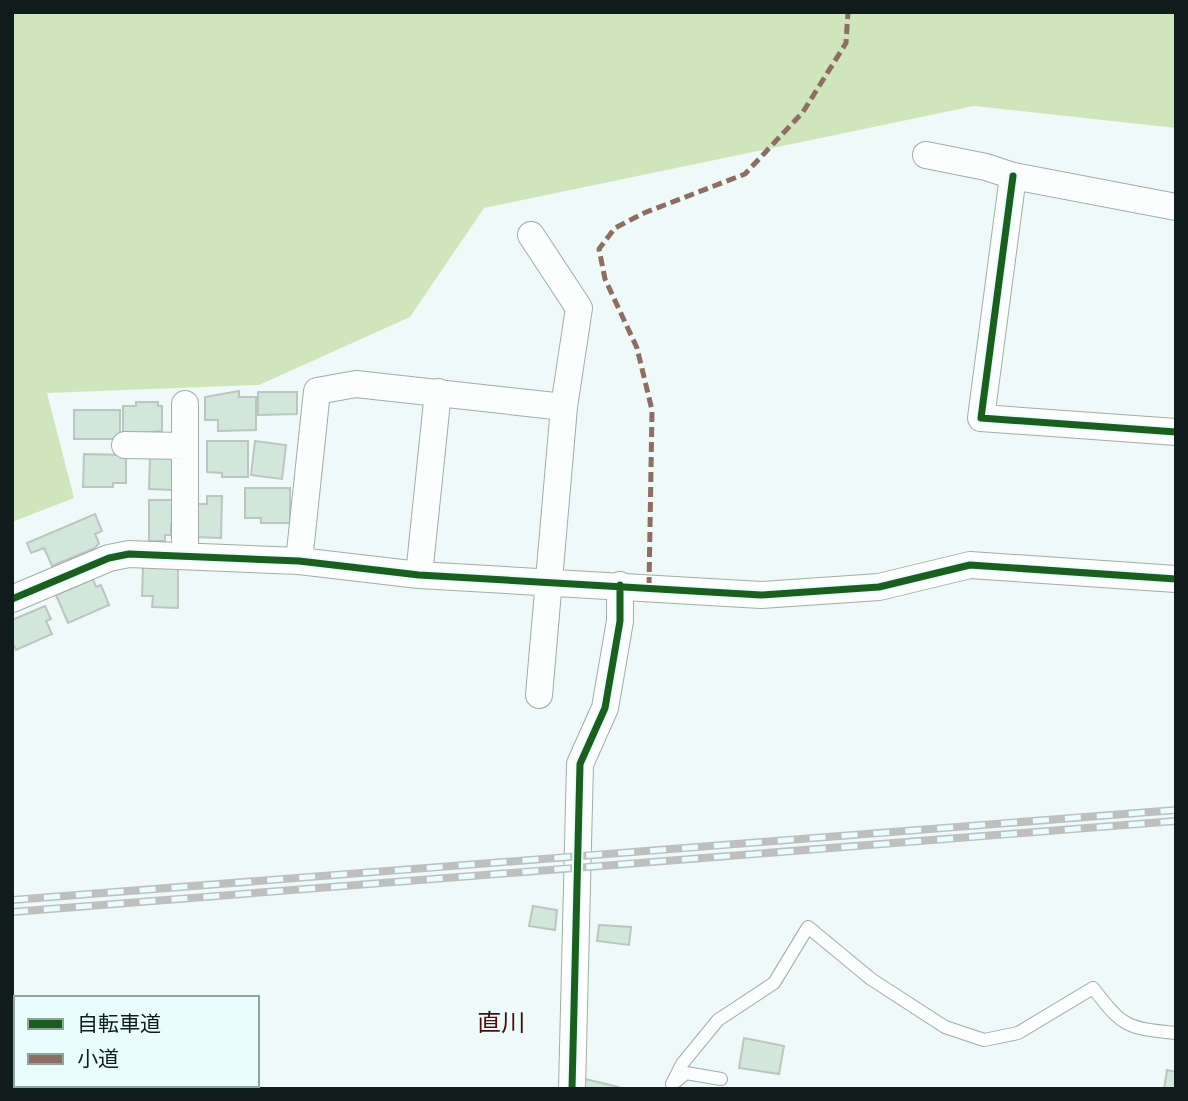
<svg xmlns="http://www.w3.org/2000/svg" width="1188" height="1101" font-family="Roboto,'Noto Sans JP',sans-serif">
<rect width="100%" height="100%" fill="#eef9f8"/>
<path fill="#d1e5bd" d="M12 12H1176V128L974 106 484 208 410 317 259 385 47 393 74 498 12 522Z"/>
<path fill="#d2e6dc" stroke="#bbc5c2" stroke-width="2" d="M239 391V397H256V430L218 431V420H205V397Z
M258 392H297V414L258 415Z
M136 402H158V406H162V431L123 435V406H136Z
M74 410H120V439H74Z
M207 441H248V477H222V473L207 472Z
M255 441 286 445 282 479 251 475Z
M84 454 126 455V483H113V487H83Z
M150 457H172V490L149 489Z
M245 488H290V523H261V518H245Z
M207 496H222L221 538 194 537V504H207Z
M149 500H175V524H171V535H165V541H149Z
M95 514 102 531 95 534 99 543 95 548 52 566 44 548 31 553 27 543Z
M143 566H178V608L152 607 153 596H142Z
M93 579 96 587 101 585 109 605 68 623 56 595Z
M45 606 51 619 46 621 52 634 16 650 12 641V620Z
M533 906 557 910 555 930 529 926Z
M599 925 631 927 629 945 597 941Z
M744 1038 784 1046 779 1074 739 1068Z
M1167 1070 1176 1072V1089H1164Z
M585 1079 619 1087V1089H582Z"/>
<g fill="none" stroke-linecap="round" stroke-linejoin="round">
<defs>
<path id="service" d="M674 1083 686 1073 721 1079
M672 1084 682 1064 718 1020 774 983 808 927 871 979 945 1027 984 1040 1018 1033 1093 988C1123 1027 1126 1028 1176 1033"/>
<path id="minor" d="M926 155 986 167 1013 176 1176 207
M1013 176 981 418 1176 432
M531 235 579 308 564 407 539 695
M185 404V555
M125 445 185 446
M299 561 317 391 356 384 564 407
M419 575 438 392
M12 599 109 558 129 554 299 561 419 575 761 595 879 587 970 565 1176 579
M572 1089 580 764 605 708 620 621V585"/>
</defs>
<use href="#service" stroke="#a1acab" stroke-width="14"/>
<use href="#minor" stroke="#a1acab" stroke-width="28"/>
<use href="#service" stroke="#fcfefe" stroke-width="12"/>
<use href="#minor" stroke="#fcfefe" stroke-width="26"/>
<defs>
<path id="rail" d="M12 900 1176 810
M12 912 1176 821"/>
</defs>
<use href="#rail" stroke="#bec0c0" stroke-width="8"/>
<use href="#rail" stroke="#e9fefc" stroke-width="5" stroke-dasharray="16" stroke-linecap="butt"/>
<path stroke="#8d6e63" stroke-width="5" stroke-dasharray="10 5" stroke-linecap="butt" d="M649 587 652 410 637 348 605 279 599 249 615 228 644 213 745 174 803 112 846 43 848 12"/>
<defs>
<path id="cycleway" d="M1013 176 981 418 1176 432
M12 599 109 558 129 554 299 561 419 575 761 595 879 587 970 565 1176 579
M572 1089 580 764 605 708 620 621V585"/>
</defs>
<use href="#cycleway" stroke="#e9fefc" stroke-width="11"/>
<use href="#cycleway" stroke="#1b5e20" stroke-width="7"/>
</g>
<g text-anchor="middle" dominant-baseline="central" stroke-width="6" stroke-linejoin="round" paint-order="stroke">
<g font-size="24" fill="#500c09" stroke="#e9fefc">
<text x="501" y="1023">直川</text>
</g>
</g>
<rect width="1188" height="1101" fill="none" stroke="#101c1c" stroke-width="28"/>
<rect x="14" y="996" width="245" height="91" fill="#e9fefc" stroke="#92a4a2" stroke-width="2"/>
<rect x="28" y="1019" width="35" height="10" fill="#1b5e20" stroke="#92a4a2" stroke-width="2"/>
<text x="77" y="1031" font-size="21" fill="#101c1c">自転車道</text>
<rect x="28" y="1054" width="35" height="10" fill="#8d6e63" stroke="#92a4a2" stroke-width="2"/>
<text x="77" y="1066" font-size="21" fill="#101c1c">小道</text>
</svg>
